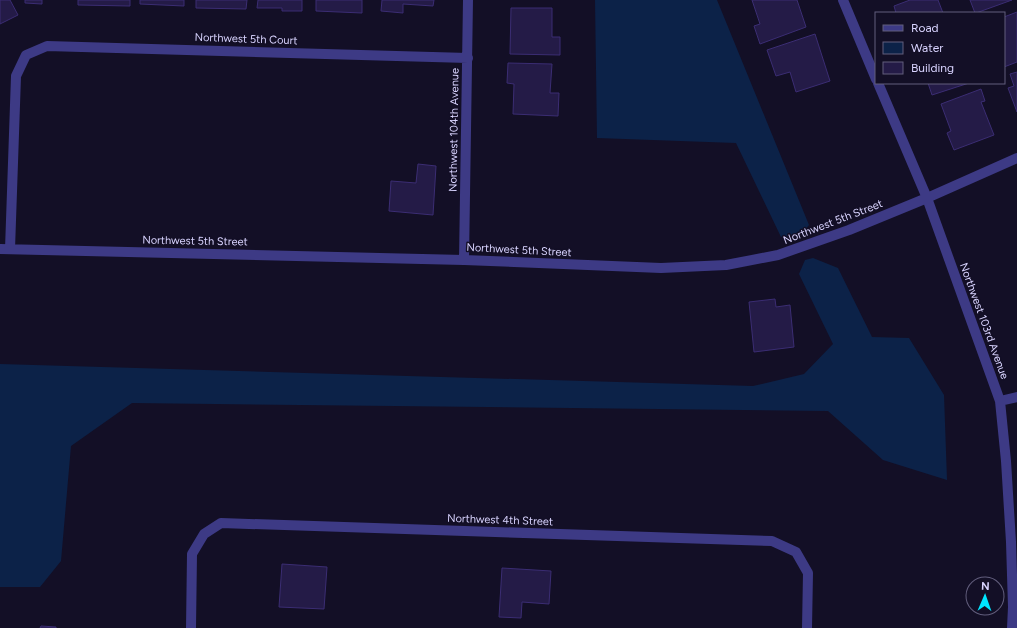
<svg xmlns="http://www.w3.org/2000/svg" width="1017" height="628" font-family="Figtree,sans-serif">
<rect width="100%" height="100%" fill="#130f26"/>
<path fill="#0c2248" d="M595 0H717L809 225C800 236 795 236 781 237L736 143 597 138Z
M813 258 838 268 872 337 909 338 944 395 947 480 883 460 828 411 132 403 71 446 61 561 40 587H0V364L753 386 804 374 833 344 799 274 805 260Z"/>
<path fill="#241b47" stroke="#3b2d73" d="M0 0H10L18 15 0 24Z
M25 0H42V4L25 3Z
M78 0H130V6L78 5Z
M140 0H184V6L140 4Z
M196 0H247L246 9 196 8Z
M258 0H302V11H282V8H257Z
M316 0H362V13L316 11Z
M382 0H434L433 6 403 4V13L381 11Z
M752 0H797L806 27 760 44 754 26 760 24Z
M910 0H938L943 13H896L894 6Z
M970 0H1012L976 13H975Z
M511 8H552V37H560V55L510 54Z
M1017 12V62L1004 67V17Z
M815 34 830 81 796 92 790 72 776 76 767 50Z
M508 63 552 64 550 93H559L558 116 513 114 514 84 507 83Z
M1017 72V112L1008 88 1014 86 1010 74Z
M928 83H969L932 95Z
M981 89 985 101 981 102 994 135 954 150 947 133 951 131 941 104Z
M418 164 436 166 433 215 389 211 391 181 416 183Z
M775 299 776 307 790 305 794 347 754 352 749 302Z
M282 564 327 567 324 609 279 607Z
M502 568 551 571 549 604 522 602 521 618 499 617Z
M41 626 56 627V628H40Z"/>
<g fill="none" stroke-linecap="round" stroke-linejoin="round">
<path stroke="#3d3a85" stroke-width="10" d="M843 0 876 79
M878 83 927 198 1000 401 1006 461 1011 542 1013 607 1012 628
M0 249 464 260 661 268 726 265 778 255 849 230 927 198 1017 158
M10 249 16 76 26 55 47 46 468 58
M464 260 468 0
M1000 401 1017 397
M191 628 192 554 204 534 221 523 772 541 796 552 808 573 807 628"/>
</g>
<g text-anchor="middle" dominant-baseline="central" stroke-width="3" stroke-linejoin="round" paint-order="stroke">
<g font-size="11" fill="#d9d4ff" stroke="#130f26">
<text transform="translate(246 39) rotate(2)">Northwest 5th Court</text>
<text transform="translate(454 130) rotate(-89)">Northwest 104th Avenue</text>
<text transform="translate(833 222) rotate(-21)">Northwest 5th Street</text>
<text transform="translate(195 241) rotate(1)">Northwest 5th Street</text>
<text transform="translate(519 250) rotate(3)">Northwest 5th Street</text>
<text transform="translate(984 321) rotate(70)">Northwest 103rd Avenue</text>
<text transform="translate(500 520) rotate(2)">Northwest 4th Street</text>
</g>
</g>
<rect x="875" y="12" width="130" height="72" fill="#130f26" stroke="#625e7d"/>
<rect x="883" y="25" width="20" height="6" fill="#3d3a85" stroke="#625e7d"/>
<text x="911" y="32" font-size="12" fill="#d9d4ff">Road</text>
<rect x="883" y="42" width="20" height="12" fill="#0c2248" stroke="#625e7d"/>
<text x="911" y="52" font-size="12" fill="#d9d4ff">Water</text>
<rect x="883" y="62" width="20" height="12" fill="#241b47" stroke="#625e7d"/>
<text x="911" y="72" font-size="12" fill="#d9d4ff">Building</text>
<g transform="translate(985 596) rotate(2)"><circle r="19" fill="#130f26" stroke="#625e7d"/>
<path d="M0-3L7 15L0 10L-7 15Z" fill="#00e5ff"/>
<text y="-6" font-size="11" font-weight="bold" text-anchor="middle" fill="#d9d4ff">N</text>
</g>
</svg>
